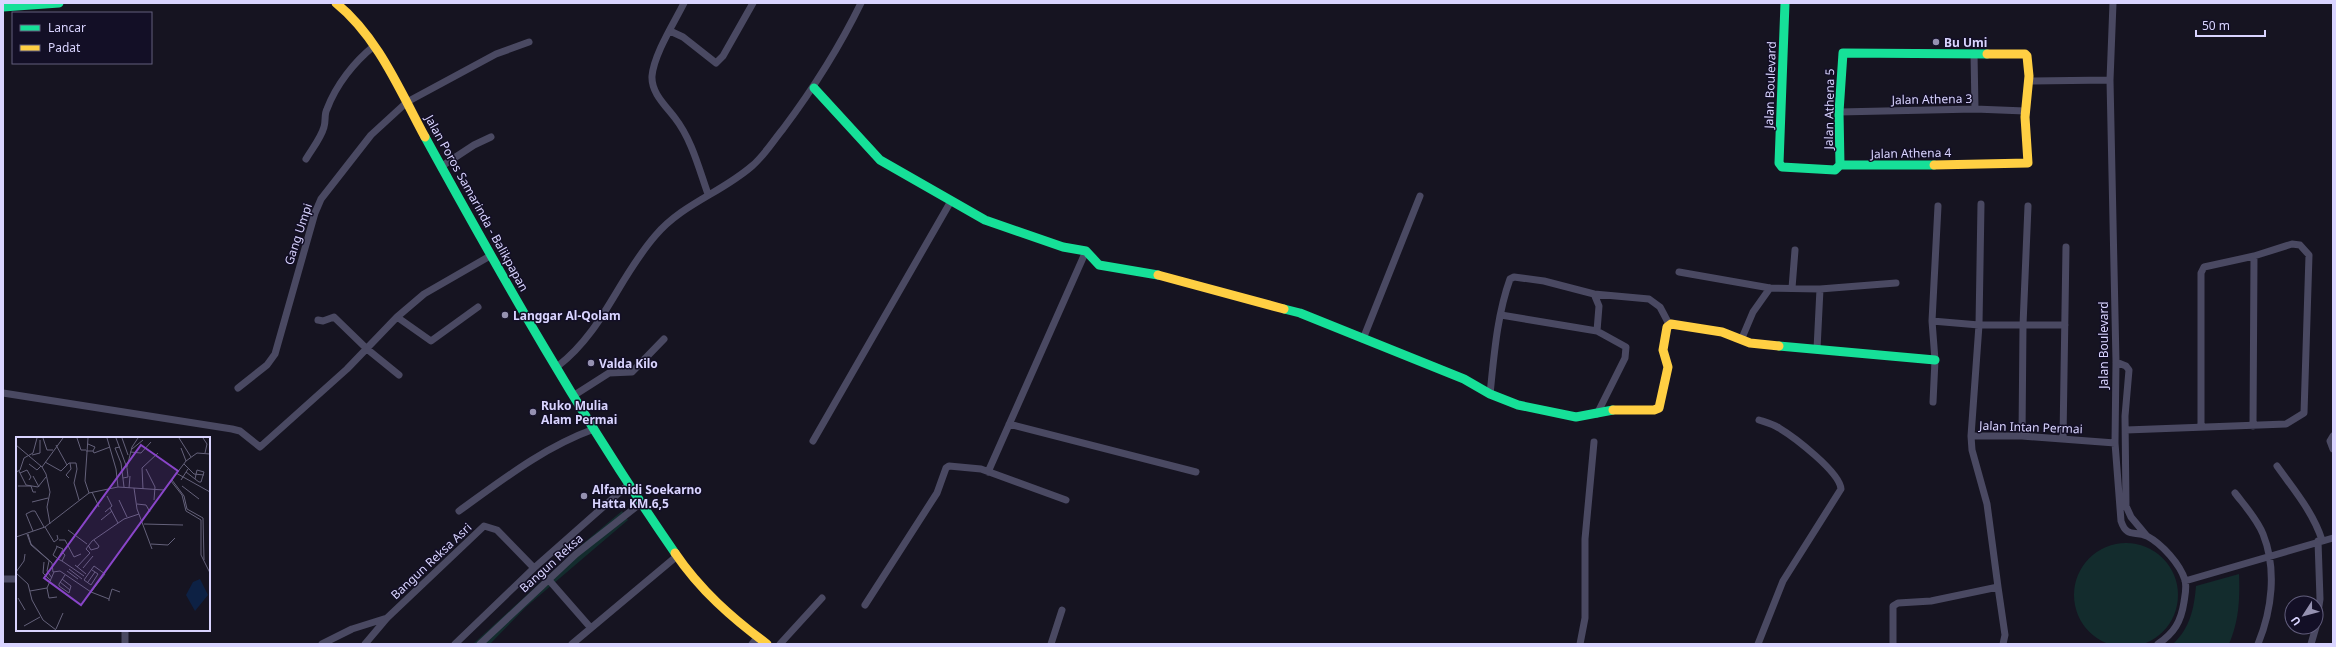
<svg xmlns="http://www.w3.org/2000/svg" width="2336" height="647" font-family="'Noto Sans',sans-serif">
<rect width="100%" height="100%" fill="#161421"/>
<path fill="#132c2d" d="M622 511 628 520 526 607 490 644H473L586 541Z
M2074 595a52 52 0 1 1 104 0a52 52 0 1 1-104 0Z
M2239 574C2240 599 2239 621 2229 644H2173C2190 628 2194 609 2196 586Z"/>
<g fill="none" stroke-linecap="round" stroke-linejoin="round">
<path stroke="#4a4962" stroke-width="7" d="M684 3C674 23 654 54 652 76 651 93 666 106 675 118 692 140 699 169 708 194
M2113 3 2110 80 2116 362 2115 443 2121 521C2127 539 2135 530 2147 536 2162 544 2180 564 2185 580 2187 587 2185 595 2184 602 2181 622 2174 633 2158 644
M670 31 683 37 716 63 723 56 753 3
M1974 53 1975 109
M2029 81 2110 80
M1839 112 1975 109 2025 111
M306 159C312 149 321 138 324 127 326 121 324 114 327 109 336 85 354 62 374 46
M442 166 474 145 491 137
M1679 272 1770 288 1820 289 1896 283
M1792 288 1795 250
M1594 294 1649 299 1660 307 1669 324
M1501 315 1597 331
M397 317 431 341 478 307
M318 320 323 321 334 317 367 349 399 375
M1932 321 1979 325H2065
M1742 338 1753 312 1770 288
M1363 339 1420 196
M1817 349 1820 289
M2116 362 2126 366 2129 370 2125 416 2126 506 2131 517 2146 535
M558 366C604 330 617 280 655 236 682 204 721 193 752 166 764 156 773 141 783 129 813 89 839 48 861 3
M238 388 267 365 275 354 315 213 321 199 371 135 407 102 496 54 529 42
M3 393 232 429 240 431 260 447 347 369 397 317 424 294 490 256
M1490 394C1494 356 1497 315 1510 279L1514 277 1544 281 1594 294 1599 306 1597 331 1626 347 1625 358 1597 414
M573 396 609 373 632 372 664 339
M1933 402 1935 360 1932 321 1938 206
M1009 424 1196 472
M2253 426 2254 256
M2126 430 2286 424 2304 413 2309 255 2300 245 2292 244 2254 256 2204 267 2201 273V427
M1971 436H2022L2115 443
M2022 436 2023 325 2028 206
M2333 436 2330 441 2333 449
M2063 438 2066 247
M813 441 951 201
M2277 466C2294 490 2313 512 2322 540
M988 472 1086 251
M2235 493C2245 506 2257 519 2263 534 2277 569 2272 610 2258 644
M459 511C502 480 544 447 594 429
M3 579H17
M548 579 590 627
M2185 581 2333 538
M1998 587 2005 635 2003 644
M865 605 937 493 946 468 949 466 981 469 1066 500
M2316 626 2320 599 2318 541
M125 630V644
M322 644 352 629 387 618
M365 644 387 618 484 526 497 530 534 568
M455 644 534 568 628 485
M480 644 576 554 641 503
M572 644 677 556
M752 644 757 638
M780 644 822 598
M1051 644 1062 610
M1580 644 1585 618V539L1594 442
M1758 644 1783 581 1841 489C1840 472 1794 437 1779 428 1773 424 1765 422 1759 420
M1893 644V606L1898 603 1931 601 1998 587 1987 504 1972 450 1971 436 1979 325 1981 204
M2311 644 2316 627"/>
<path stroke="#16e098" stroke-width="9" d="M1785 3 1779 163 1782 167 1835 170 1840 165H1934
M3 7 59 3
M814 88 880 160 985 220 1063 247 1086 251 1099 265 1158 275
M425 137C503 279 583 420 675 553
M1840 165 1839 112 1843 53 1987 54
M1284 309 1300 313 1464 379 1490 394 1518 405 1576 417 1613 410
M1779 346 1935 360"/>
<path stroke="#ffcf43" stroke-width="9" d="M336 3C378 37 400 91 425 137
M1934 165 2028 163 2025 117 2029 76 2027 56 2025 54H1987
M1158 275 1284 309
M1613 410H1654L1659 408 1668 367 1663 350 1667 327 1671 324 1722 332 1750 343 1779 346
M675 553C700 590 732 618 767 644"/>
</g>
<g fill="#9591b1" stroke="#130f26" stroke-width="1.5">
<circle cx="1936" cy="42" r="4"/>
<circle cx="505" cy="315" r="4"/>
<circle cx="591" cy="363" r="4"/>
<circle cx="533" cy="412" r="4"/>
<circle cx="584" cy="496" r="4"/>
</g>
<g text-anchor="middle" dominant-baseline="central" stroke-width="3" stroke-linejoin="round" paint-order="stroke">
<g font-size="12" font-weight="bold" fill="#d9d4ff" stroke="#130f26" text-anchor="start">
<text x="1944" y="42">Bu Umi</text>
<text x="513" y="315">Langgar Al-Qolam</text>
<text x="599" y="363">Valda Kilo</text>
<text x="541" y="405">Ruko Mulia<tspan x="541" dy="14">Alam Permai</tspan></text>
<text x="592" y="489">Alfamidi Soekarno<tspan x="592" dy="14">Hatta KM.6,5</tspan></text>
</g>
<g font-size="12" fill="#d9d4ff" stroke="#130f26">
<text transform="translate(1770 85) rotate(-88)">Jalan Boulevard</text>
<text transform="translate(1932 99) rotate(-1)">Jalan Athena 3</text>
<text transform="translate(1829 109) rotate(-89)">Jalan Athena 5</text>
<text transform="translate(1911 153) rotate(-1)">Jalan Athena 4</text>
<text transform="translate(477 203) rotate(61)">Jalan Poros Samarinda - Balikpapan</text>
<text transform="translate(298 234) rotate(-72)">Gang Umpi</text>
<text transform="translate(2103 345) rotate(-90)">Jalan Boulevard</text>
<text transform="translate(2031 427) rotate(2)">Jalan Intan Permai</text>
<text transform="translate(431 561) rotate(-43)">Bangun Reksa Asri</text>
<text transform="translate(551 563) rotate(-42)">Bangun Reksa</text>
</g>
</g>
<g transform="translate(16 437)">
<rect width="194" height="194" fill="#161421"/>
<path d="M184 142 192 158 179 174 170 158 177 145Z" fill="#0d2144"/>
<path fill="none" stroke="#64617a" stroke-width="1" d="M27 1 31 13H37M61 1 65 13H70M72 1 69 44 73 56M91 1 100 32 102 50M100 1 111 31 112 40 107 41M106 1 112 18M163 1 175 20M187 1 191 7 189 16M0 8 26 30 30 37 34 55 31 70 34 87M40 8 51 28M104 10 99 11 105 26 108 50M165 11 170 24M116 12 127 3M70 14H77L79 10 72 7M77 14 78 16 94 10M114 15 125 16 135 5M16 18 24 16V3M29 25 45 34 53 26H60L61 32 58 46 63 63M13 27 21 33 25 29M168 27 178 37 188 38M26 30 47 1M111 30 116 10 122 1M130 32 139 50 138 63M3 34 10 48 22 50 30 40M0 35 4 33 8 21 17 16 21 1M170 35 179 42 183 45H185L188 35 181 33 179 42M4 36 11 33 15 40 13 43M160 36 194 55M17 39 23 50M53 41 50 38 55 32 54 26M156 43 168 59 171 72 187 81 188 123M165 43 172 32M155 44 166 58 170 74 185 83V118L194 136M2 49H15L17 55H20M166 49 183 62M113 51 114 39M118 51 121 72 136 112M127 52 126 31 142 16M76 55 83 70M103 63 111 80M16 65 32 61M121 67 130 68 134 75M94 71 102 86M89 75 96 69 91 59M85 83 96 74M128 87 167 88M29 90 38 105 42 102 41 98M52 93 71 107M17 94 10 77 16 74H19L28 90M11 97 15 108 36 126 15 107 12 97M0 100 29 90 73 56 102 50 148 53 170 24 181 16 194 17M43 103H49L58 120 65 117M135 107 152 108 159 101M72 108 75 113 82 111 83 109 78 103M40 109 47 112 42 122 46 124M41 110 37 118 41 121M46 115 49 118 46 124 68 139M33 124 31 134 36 141M28 125 27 136 35 144M36 126 37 135 44 134 75 155 89 137 78 129 68 143 75 148 82 137 76 133M59 128 70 137M61 130 74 116 70 112 76 104 108 82 123 77M67 131 77 119M53 132 66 142M51 134 62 142M0 135 8 124 9 117M0 136 12 147 16 163 27 183 40 193M46 142 55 149 53 156 43 149V147L49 138M44 145 54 153M72 145 79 135M31 151 38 135M14 154 31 151 33 161 41 160M75 155 93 162V164M2 161 9 173M93 162 96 152 104 155M8 189 24 180M40 192 47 176"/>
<path fill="#8945c9" fill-opacity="0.15" stroke="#8945c9" stroke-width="2" d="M125 8 162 34 65 168 28 141Z"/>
<rect width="194" height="194" fill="none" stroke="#d9d4ff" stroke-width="2"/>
</g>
<rect width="2336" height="647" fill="none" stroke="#d9d4ff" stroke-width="8"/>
<rect x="12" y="12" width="140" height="52" fill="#130f26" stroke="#625e7d"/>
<rect x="20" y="25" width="20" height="6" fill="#16e098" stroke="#625e7d"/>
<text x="48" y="32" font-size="12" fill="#d9d4ff">Lancar</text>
<rect x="20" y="45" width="20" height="6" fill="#ffcf43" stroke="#625e7d"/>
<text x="48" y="52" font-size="12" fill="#d9d4ff">Padat</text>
<g transform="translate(2304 615) rotate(234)"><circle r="19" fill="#130f26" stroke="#625e7d"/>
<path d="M0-3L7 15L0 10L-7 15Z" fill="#9591b1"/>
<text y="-6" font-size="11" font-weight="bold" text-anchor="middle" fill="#d9d4ff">U</text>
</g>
<path d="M2196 30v6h69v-6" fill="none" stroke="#d9d4ff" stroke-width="2"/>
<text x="2202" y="30" font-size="12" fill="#d9d4ff" stroke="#130f26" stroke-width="3" paint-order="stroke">50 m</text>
</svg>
